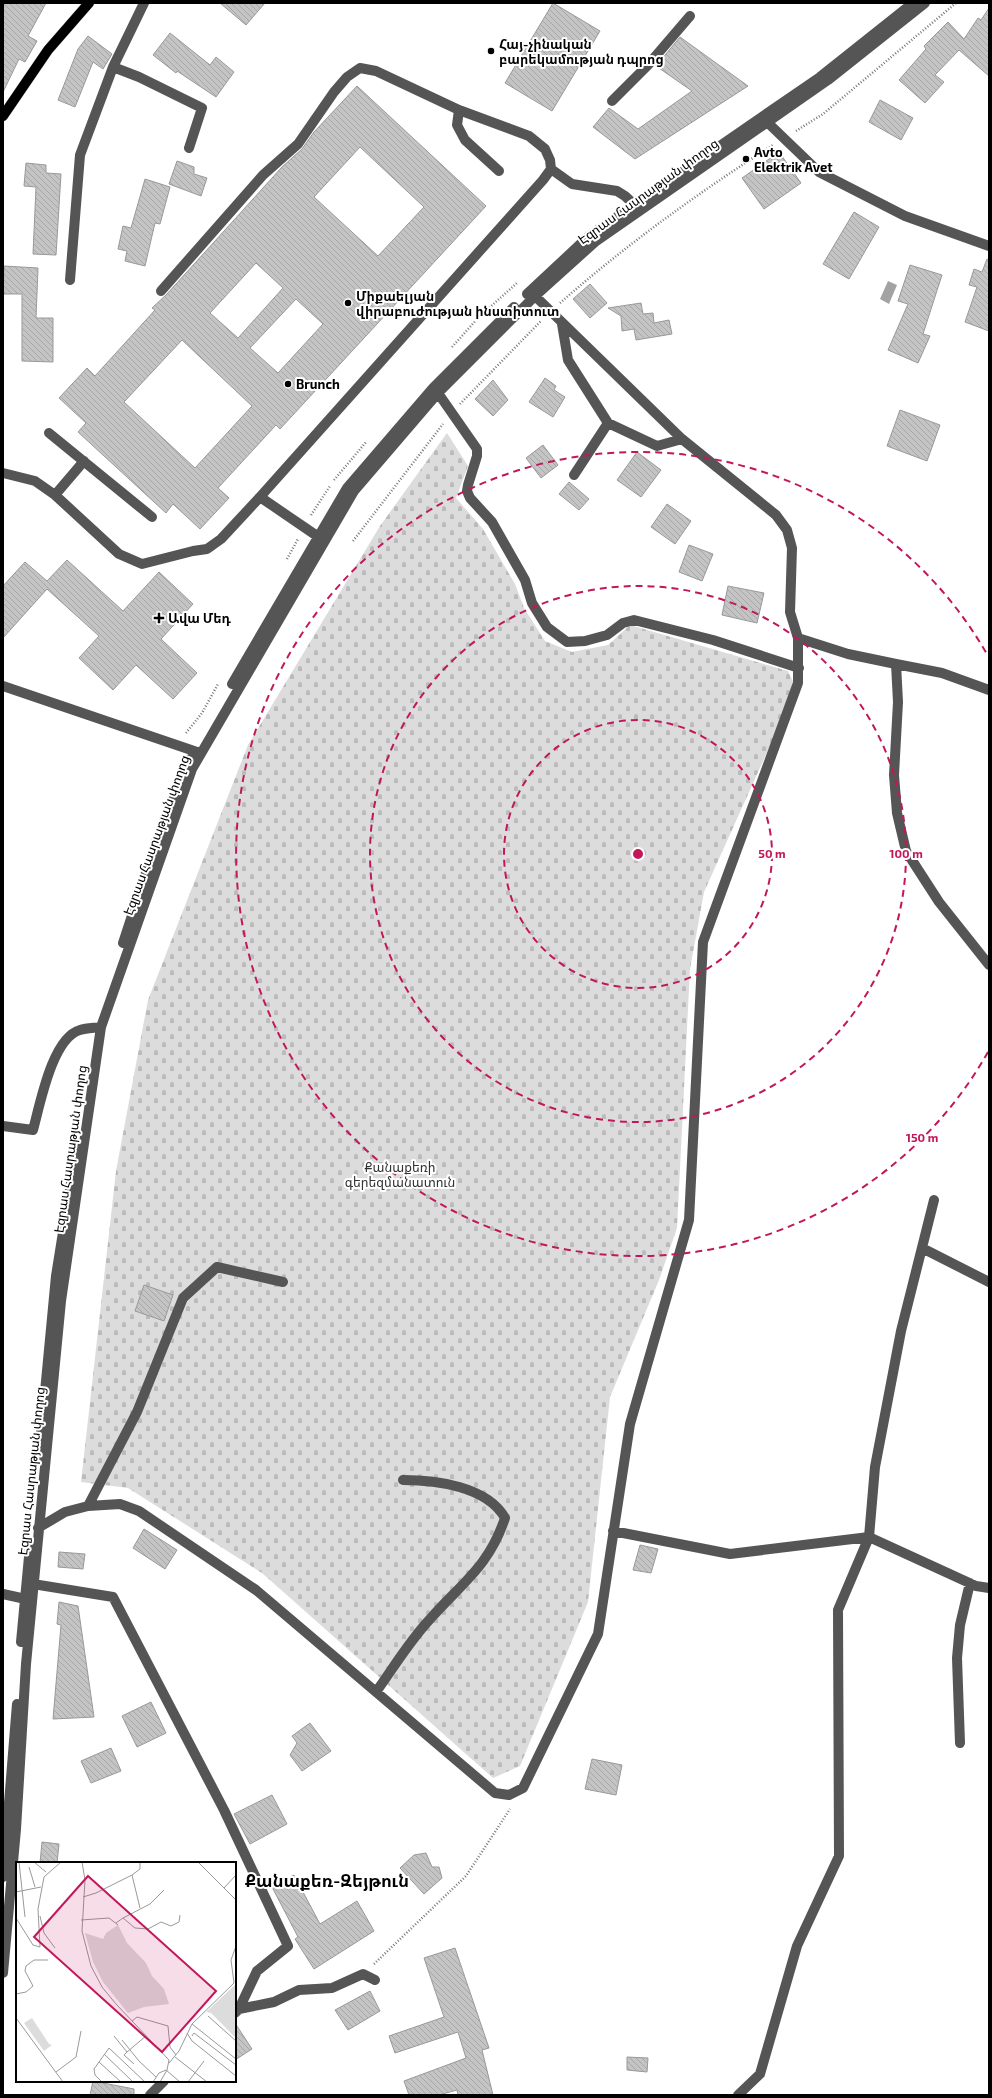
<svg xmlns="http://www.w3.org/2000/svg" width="992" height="2098" font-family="'Exo 2','Noto Sans Armenian',sans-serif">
<defs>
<pattern id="cemetery-stones" width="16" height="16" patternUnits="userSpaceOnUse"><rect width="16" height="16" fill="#dcdcdc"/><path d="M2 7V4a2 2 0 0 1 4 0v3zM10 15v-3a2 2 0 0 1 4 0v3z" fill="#bbb"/></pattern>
<pattern id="building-back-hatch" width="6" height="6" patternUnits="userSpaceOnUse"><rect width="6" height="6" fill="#c4c4c4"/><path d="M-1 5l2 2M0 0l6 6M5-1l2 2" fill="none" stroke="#a7a7a7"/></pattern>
</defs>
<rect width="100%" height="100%" fill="#fff"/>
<path fill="url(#cemetery-stones)" d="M447 433 468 466 456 498 483 529 515 584 524 608 545 641 572 652 608 645 630 625 788 671 796 688 704 892 690 969 677 1228 659 1280 610 1397 588 1602 520 1766 493 1778 262 1573 128 1488 81 1482 116 1171 148 1000 248 745 380 526Z"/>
<path fill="#a3a3a3" d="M888 281 897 285 889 304 880 299Z"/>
<path fill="url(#building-back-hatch)" stroke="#999" fill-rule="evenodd" d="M3 3H46L28 36 37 41 25 62 19 59 3 92Z
M220 3H265L246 25Z
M553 3 600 31 552 111 505 83Z
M989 8V76L959 50 935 75 944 82 925 103 899 80 926 49 924 46 948 22 964 39 978 18 981 20Z
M170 33 210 65 216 57 234 72 216 97 177 71 176 73 153 55Z
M88 36 112 54 103 69 93 62 75 107 58 100 78 49Z
M680 37 748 86 635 159 593 127 609 108 638 129 692 91 656 66Z
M357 86 486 206 280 429 276 425 218 488 229 498 200 529 173 504 166 513 78 432 86 423 59 398 87 368 95 376 155 310 152 308 166 295 282 167 302 149 314 132ZM360 147 424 207 378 256 314 197ZM256 263 283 288 238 338 210 313ZM296 299 323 324 278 373 250 348ZM182 340 252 406 195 468 124 402Z
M880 100 913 118 901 140 869 122Z
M779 152 801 183 764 209 742 178Z
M177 161 194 167V174L207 178 201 196 169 184Z
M26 163 46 165V173L61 174 56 255 33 254 36 187 24 186Z
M145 179 170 187 160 224 155 223 145 266 125 261 127 251 118 249 123 226 131 228Z
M854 212 879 227 849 279 823 264Z
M987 259 989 260V331L965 322 977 287 969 285 974 269 982 272Z
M910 265 942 275 923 334 930 336 918 363 888 350 908 304 898 301Z
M4 266 38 268 36 318H53V362L22 361V294H3Z
M590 284 607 303 590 318 573 299Z
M641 303 643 314 653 313 654 323 669 320 672 334 636 340 634 329 622 331 621 316 608 308Z
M545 378 556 386 554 390 565 397 553 417 529 402Z
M493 380 508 400 493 416 475 399Z
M900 410 940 425 927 461 887 446Z
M543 445 558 465 541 478 526 458Z
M637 452 661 470 641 497 617 480Z
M569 482 589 499 579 510 559 494Z
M667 504 691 521 675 544 651 527Z
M689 545 713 554 702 581 679 572Z
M67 560 123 611 159 572 193 604 161 639 197 673 173 699 136 665 113 690 79 658 99 636 47 589 3 638V586L25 562 47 581Z
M728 586 764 593 757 623 722 615Z
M144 1285 173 1295 164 1321 135 1311Z
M144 1529 177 1550 165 1569 133 1548Z
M640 1545 658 1549 651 1573 633 1570Z
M59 1552 85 1554 83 1569 58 1567Z
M59 1602 78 1606 94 1717 53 1719 61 1625 57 1624Z
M151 1702 166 1733 137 1747 122 1716Z
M310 1723 331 1751 302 1771 290 1755 297 1743 292 1736Z
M111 1748 121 1771 91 1783 81 1761Z
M592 1759 622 1765 616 1795 585 1789Z
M272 1795 287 1824 250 1844 234 1814Z
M42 1842 59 1844 57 1863H40Z
M426 1853 432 1867H439L442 1878 424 1894 400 1868 414 1855Z
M294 1875 320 1924 357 1901 374 1931 314 1969 295 1939 298 1937 272 1887Z
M455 1948 489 2048 482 2050 493 2095H458L457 2090 439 2095H409L404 2081 466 2058 458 2032 395 2053 389 2036 444 2017 424 1958Z
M370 1991 380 2011 348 2030 335 2010Z
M235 2023 252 2049 235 2060Z
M627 2057 648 2058 647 2072 627 2070Z
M93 2081 134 2089V2095H90Z"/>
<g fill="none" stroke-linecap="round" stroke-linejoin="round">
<defs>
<path id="major" d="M3 116 48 50 89 3"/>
</defs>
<use href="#major" stroke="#dbdbdb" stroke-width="11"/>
<path stroke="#777" stroke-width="2.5" stroke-dasharray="1 2" stroke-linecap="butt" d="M796 131 823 114 956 3
M560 303C627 244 698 193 773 145
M452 347 479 317 517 283
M460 404 541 321
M334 480 367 441
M311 515 330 486
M353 541 443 424
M287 559 298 539
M186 733 202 713 218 684
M374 1964 466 1876 510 1809"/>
<path stroke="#555" stroke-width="10" d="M113 67 139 77 202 108 189 148
M612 101 648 65 690 16
M459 110 457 125 465 140 499 171
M767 122 819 172 905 216 989 246
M551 169 572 184 617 191 625 196 640 210
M70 280 80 155 113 67 144 3
M161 291 263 175 298 144 334 92 347 77 360 68 376 71 459 110 529 136 545 149 550 160 551 169 543 180 260 497 323 540
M527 294 589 236 820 77 913 3
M562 324 568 360 608 423 657 446 682 439
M438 393 477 449V456L468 485 467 491 470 498 492 522 525 580 532 603 547 627 567 642 585 641 607 635 623 623 634 620 713 640 799 668
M49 433 152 517
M3 473 35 481 55 495 119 554 142 564 193 551 207 549 221 539 260 497
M574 475 608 423
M55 495 84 461
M798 638 848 654 896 664 898 702 894 775 897 813 906 851 939 902 989 965
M896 664 942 673 989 690
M232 684 347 488 433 388 514 307
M3 686 200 753
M123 943 157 839 190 759
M3 1126 33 1130C40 1105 52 1038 80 1030 86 1028 94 1028 101 1027
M922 1248 989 1282
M39 1455 56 1276 77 1145
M88 1506 137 1412 183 1298 217 1267 283 1282
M38 1528 65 1512 88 1506 120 1504 139 1511 256 1590 495 1793 509 1795 523 1788 598 1634 630 1424 689 1220 703 942 798 683V638L790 612 792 548 787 530 776 515 682 439 535 296
M613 1531 730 1554 869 1537 976 1586 989 1588
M33 1584 113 1597 224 1810 288 1946 257 1971 239 2009 235 2013
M3 1594 30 1600
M21 1642 30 1546
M376 1692C394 1667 410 1640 431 1618 463 1582 489 1566 505 1518 487 1486 435 1480 403 1480
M960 1743 957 1658 960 1625 970 1583
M3 1877 17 1704
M3 1973 16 1829 26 1664 61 1301 101 1027 192 769 354 491 438 393 535 296 595 242 828 80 925 3
M239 2009 274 2002 299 1990 332 1988 363 1974 375 1980
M150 2095 164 2081
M738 2095 760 2074 797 1946 839 1856 838 1610 869 1537 875 1467 901 1331 934 1200"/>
<use href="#major" stroke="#000" stroke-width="10"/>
</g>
<g fill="none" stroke="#c2185b" stroke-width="2" stroke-dasharray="7 5">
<circle cx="638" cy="854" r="134"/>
<circle cx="638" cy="854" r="268"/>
<path d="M988 1052A402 402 0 1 1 988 656"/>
</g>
<g fill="#000" stroke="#fff" stroke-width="1.5">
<circle cx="491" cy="51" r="4"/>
<circle cx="746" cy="159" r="4"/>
<circle cx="348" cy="303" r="4"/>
<circle cx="288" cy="384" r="4"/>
<path d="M157 612h4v4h4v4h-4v4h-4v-4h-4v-4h4z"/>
</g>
<g text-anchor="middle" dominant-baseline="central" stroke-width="4" stroke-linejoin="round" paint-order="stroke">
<g font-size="13" font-weight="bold" fill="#000" stroke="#fff" text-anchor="start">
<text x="499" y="44">Հայ-չինական<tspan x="499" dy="15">բարեկամության դպրոց</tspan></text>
<text x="754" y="152">Avto<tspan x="754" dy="15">Elektrik Avet</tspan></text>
<text x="356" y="296">Միքաելյան<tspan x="356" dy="15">վիրաբուժության ինստիտուտ</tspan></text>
<text x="296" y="384">Brunch</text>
<text x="168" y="618">Ավա Մեդ</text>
</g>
<g font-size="13" fill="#000" stroke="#fff">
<text transform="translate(648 191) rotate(-36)">Էզրաս Հասրաթյան փողոց</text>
<text transform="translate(156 835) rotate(-70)">Էզրաս Հասրաթյան փողոց</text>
<text transform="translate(70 1149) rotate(-82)">Էզրաս Հասրաթյան փողոց</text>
<text transform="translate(31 1471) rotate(-84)">Էզրաս Հասրաթյան փողոց</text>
</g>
<g font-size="13" fill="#333" stroke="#fff">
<text x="400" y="1167">Քանաքեռի<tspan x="400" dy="15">գերեզմանատուն</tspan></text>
</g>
<g font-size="17" font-weight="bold" fill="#000" stroke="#fff">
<text x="327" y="1880">Քանաքեռ-Զեյթուն</text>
</g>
</g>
<g transform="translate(16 1862)">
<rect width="220" height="220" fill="#fff"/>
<path d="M16 156 33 182 36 183 28 189 8 161Z" fill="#dcdcdc"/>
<path d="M102 63 111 81 130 101 136 114 148 127 153 142 128 145 112 151 87 120 77 100 69 71 87 77 90 71ZM220 122V176L195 151 190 150Z" fill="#dcdcdc"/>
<path fill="none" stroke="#999" stroke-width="1" d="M3 0 9 55M18 0 30 10M66 0 69 18 66 69 75 104 86 125 100 142 153 198 151 208 144 220M182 0 220 38M13 5 19 25M116 13 124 46M208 26 220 13M0 30 25 25M67 35 80 31 116 13 124 7V0M24 54 28 71 39 86M0 56 17 83 24 85 22 47 28 15 45 0M107 56 134 42 148 28M65 58 93 56 102 63M100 61 107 56 119 66 132 67 145 60 155 64 163 60 164 53M0 132 10 130 17 124 9 109 10 104 18 98H32M192 154 220 179M0 156 47 220M116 159 121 155 152 164 154 185 160 193M176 162 220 197M171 171 176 179 220 214M98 174 111 190 130 174M176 174 178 171 220 203M106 178 123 199 140 215M111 190 108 193 118 202M88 192 117 220M159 195 191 220M83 200 105 220M153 201 163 189 176 162 218 121 215 98 220 84M40 210 60 195 65 169M86 220 79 213 78 207 93 186 129 220M137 220 143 211 150 208 164 220M172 220 188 199"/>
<path fill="#c2185b" fill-opacity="0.15" stroke="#c2185b" stroke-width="2" d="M72 14 200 129 146 190 18 75Z"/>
<rect width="220" height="220" fill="none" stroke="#000" stroke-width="2"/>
</g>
<circle cx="638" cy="854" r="6" fill="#c2185b" stroke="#fff" stroke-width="2"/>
<g font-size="12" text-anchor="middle" font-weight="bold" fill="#c2185b" stroke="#fff" stroke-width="4" stroke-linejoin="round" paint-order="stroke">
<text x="772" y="858">50 m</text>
<text x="906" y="858">100 m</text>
<text x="922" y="1142">150 m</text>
</g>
<rect width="992" height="2098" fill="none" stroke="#000000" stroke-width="8"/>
</svg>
